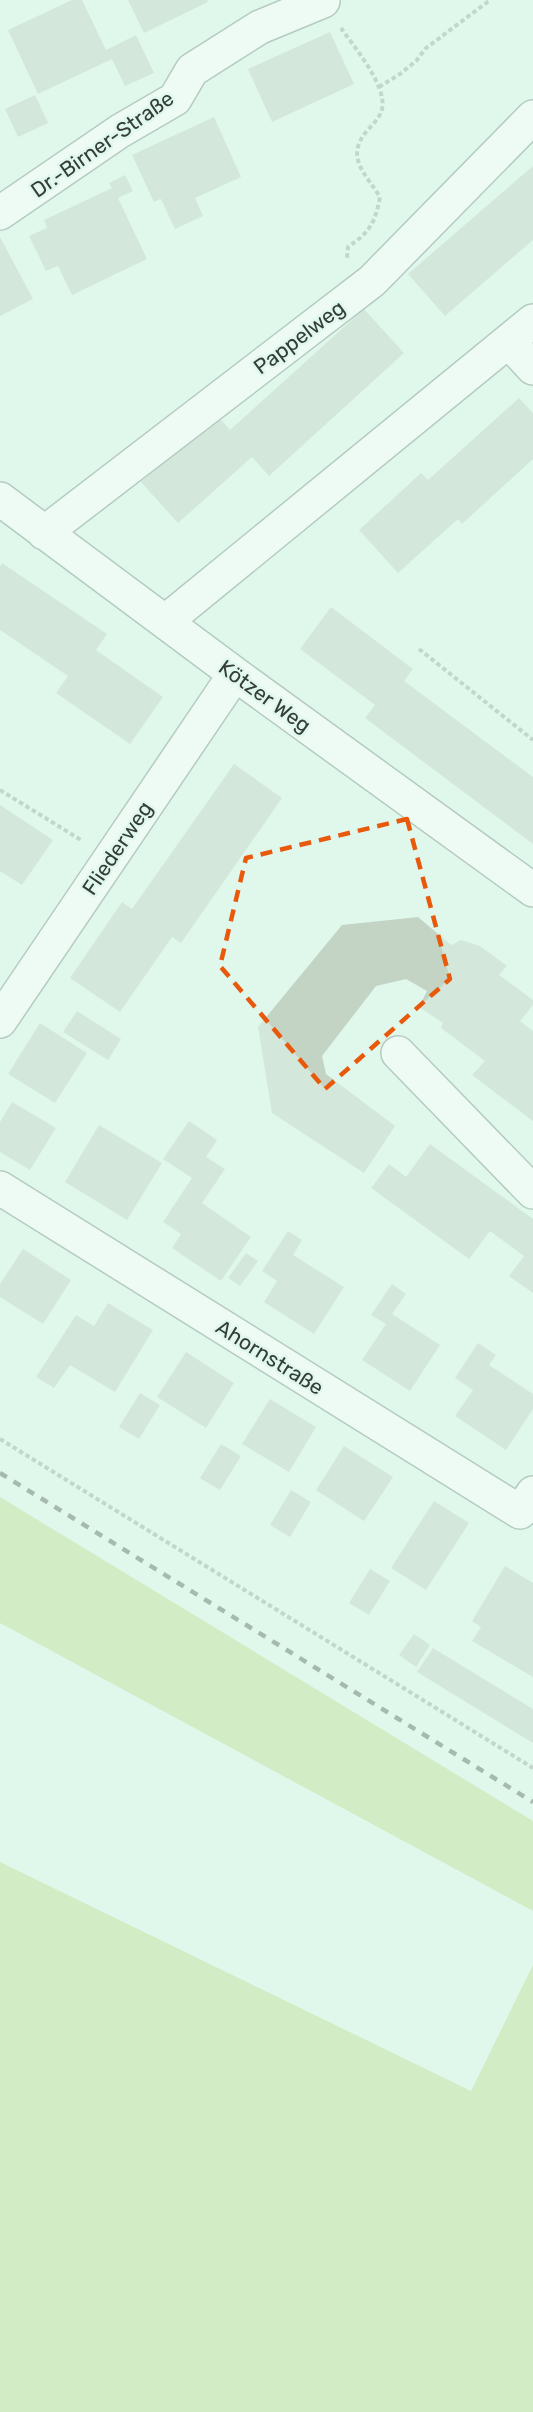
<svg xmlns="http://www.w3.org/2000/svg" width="533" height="2412" font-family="Rubik,sans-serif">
<rect width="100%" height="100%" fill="#e0f7ec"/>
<path fill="#c0de95" d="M0 1497 533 1821V1911L0 1623Z
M0 1862 471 2091 533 1965V2412H0Z"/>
<path fill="#c4d4c4" d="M72 0H82L106 50 136 35 154 73 125 86 112 59 38 94 8 30Z
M128 0H207L208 2 144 33Z
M330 32 354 84 272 122 248 69Z
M35 95 48 123 18 137 5 109Z
M214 117 241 177 195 198 203 216 175 229 161 199 154 202 132 155Z
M533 166V240L445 316 408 274Z
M125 175 133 191 118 198 147 259 72 295 58 266 46 271 29 236 47 228 44 220 112 188 109 183Z
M0 237 33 299 0 316Z
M364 309 404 353 269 476 252 457 178 523 141 482 216 414 230 430Z
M519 398 533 413V459L462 524 458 519 398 573 359 530 421 473 428 480Z
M2 563 107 634 96 650 163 697 130 744 56 693 68 676 0 630V566Z
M331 607 413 669 404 681 533 777V844L365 718 375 705 300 649Z
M234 764 282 798 181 943 172 937 120 1012 70 978 122 902 132 909Z
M0 805 53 840 22 885 0 871Z
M418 917 451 945 461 940 480 946 507 966 499 975 533 1000V1005L520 1021 533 1031V1121L472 1075 485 1061 441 1028 443 1023 419 1007 427 991 406 979 376 986 322 1056 326 1074 395 1126 364 1173 272 1113 258 1027 342 925Z
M77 1011 121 1039 108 1060 63 1032Z
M40 1023 87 1053 55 1103 8 1074Z
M12 1102 56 1128 30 1170 0 1152V1122Z
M189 1121 217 1140 206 1157 225 1169 202 1203 251 1237 221 1281 172 1248 181 1234 163 1222 192 1178 163 1159Z
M99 1125 162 1163 127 1220 65 1182Z
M430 1144 533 1219V1293L509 1276 524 1256 490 1231 469 1259 371 1188 389 1164 406 1177Z
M288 1231 302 1240 293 1255 344 1287 314 1334 264 1302 277 1281 262 1271Z
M23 1249 71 1280 43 1324 0 1297V1284Z
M246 1253 258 1261 240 1286 228 1278Z
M392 1284 406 1294 392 1314 440 1345 410 1391 362 1360 386 1324 371 1315Z
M108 1303 153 1330 115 1392 70 1365 54 1388 36 1377 76 1315 94 1326Z
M478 1343 496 1355 489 1365 533 1394V1409L506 1450 455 1416 473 1390 455 1378Z
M186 1352 234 1383 206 1428 157 1397Z
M140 1393 160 1405 139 1439 119 1427Z
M270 1399 316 1427 289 1472 242 1444Z
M221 1444 241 1456 220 1490 200 1478Z
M344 1446 393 1477 364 1521 316 1490Z
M291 1490 311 1502 290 1537 270 1525Z
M434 1501 469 1523 426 1590 391 1568Z
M505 1566 533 1583V1677L472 1641 481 1627 472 1621Z
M370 1569 390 1581 369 1615 349 1603Z
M414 1634 430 1645 416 1667 399 1655Z
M433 1648 533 1709V1743L417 1672Z"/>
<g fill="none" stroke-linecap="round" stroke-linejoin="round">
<defs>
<path id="minor" d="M0 213 120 131 175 99 192 70 260 27 323 1
M509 342 533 368
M0 499 235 674 533 890
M44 533 372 281 533 117
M166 621 533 321
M0 1021 235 674
M398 1053 533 1192
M0 1188 520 1512 533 1493"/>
</defs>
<use href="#minor" stroke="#81968c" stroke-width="36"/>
<path stroke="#9daea6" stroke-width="4" stroke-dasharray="4.5 3" stroke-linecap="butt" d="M341 28C354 47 387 85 382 109 380 118 372 125 366 132 345 158 366 174 380 197 375 223 370 232 348 247L347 258
M379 87 400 74 416 61 426 48 490 0
M419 649 533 740
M0 790 81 840
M0 1439 533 1768"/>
<use href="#minor" stroke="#fff" stroke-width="33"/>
<path stroke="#616e68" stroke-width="4.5" stroke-dasharray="8 8" stroke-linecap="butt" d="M0 1473 533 1802"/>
</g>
<path d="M0 0H533V2412H0ZM407 819 450 979 325 1089 220 966 246 858Z" fill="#e0f7ec" fill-opacity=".55" fill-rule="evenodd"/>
<path fill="none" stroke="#e8590c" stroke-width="4.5" stroke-dasharray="12 8" stroke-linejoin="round" d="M407 819 450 979 325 1089 220 966 246 858Z"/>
<g text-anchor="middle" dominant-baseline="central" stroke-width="5" stroke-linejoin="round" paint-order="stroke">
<g font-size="21" fill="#343d39" stroke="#e0f7ec">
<text transform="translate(102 144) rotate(-35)">Dr.-Birner-Straße</text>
<text transform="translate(299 337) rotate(-37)">Pappelweg</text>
<text transform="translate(265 696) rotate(36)">Kötzer Weg</text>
<text transform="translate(117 848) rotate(-56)">Fliederweg</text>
<text transform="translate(270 1357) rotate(32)">Ahornstraße</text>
</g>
</g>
</svg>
